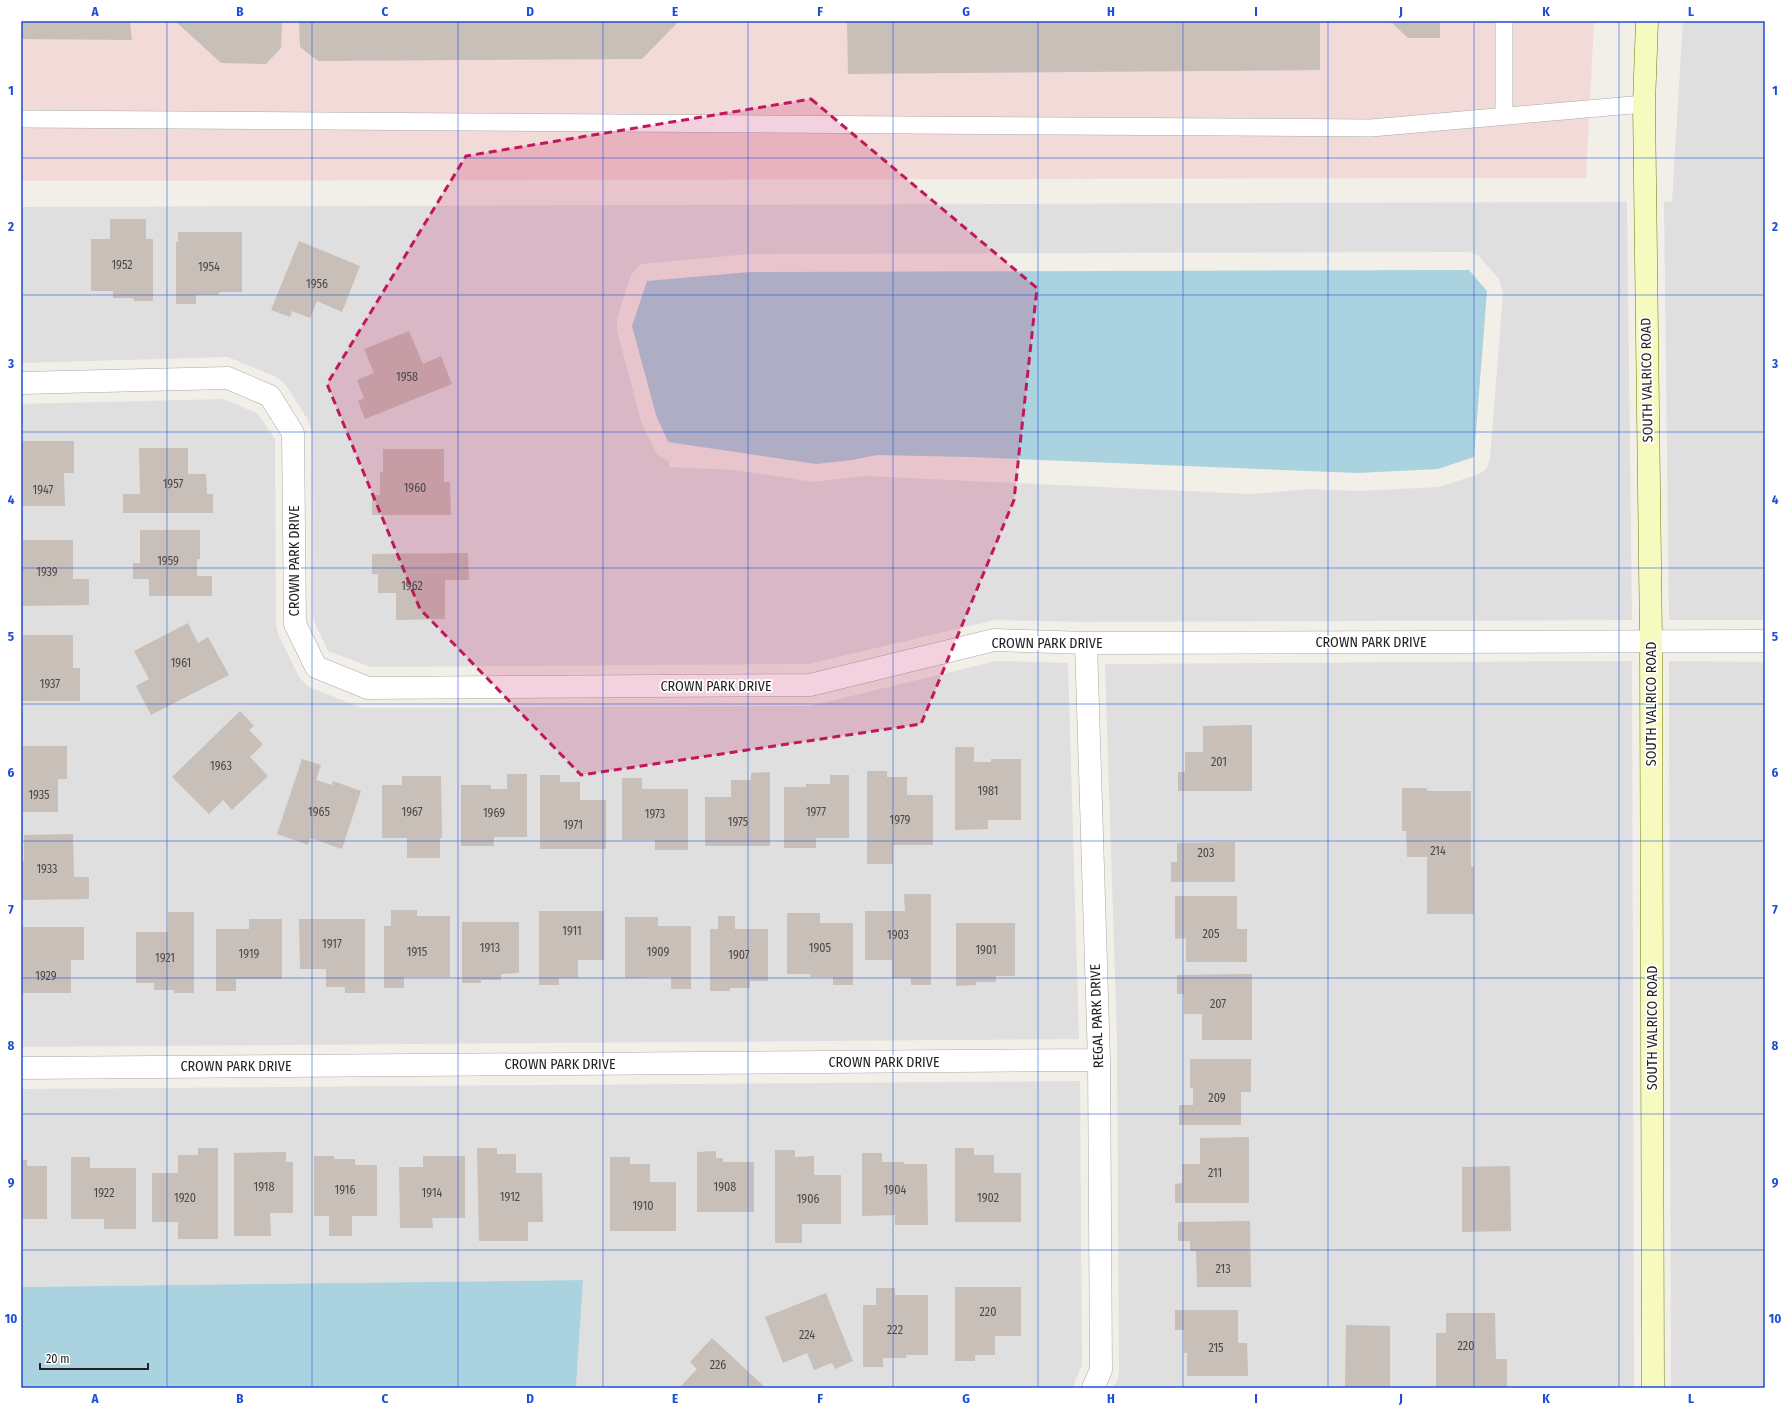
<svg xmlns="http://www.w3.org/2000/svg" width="1786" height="1409" font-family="'Fira Sans Condensed',sans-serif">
<rect width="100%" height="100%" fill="#f2efe9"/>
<path fill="#e0dfdf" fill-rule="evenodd" d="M1683 21H1765V620H1669L1664 202 1672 201Z
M1627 202 1632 620 1086 622 995 620 808 664 371 667 328 651 313 619 312 432 308 420 285 384 276 377 228 357 21 363V207ZM1469 252 1478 255 1499 279 1503 293 1490 458 1487 468 1479 474 1439 487 1358 491 1311 489 1250 494 864 476 814 482 735 470 669 467V461L657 455 642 424 617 331V319L631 275 641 264 749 254Z
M224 399 258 414 275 439 276 624 278 634 299 677 309 687 362 708 810 706 996 661 1068 663 1079 1039 21 1047V404Z
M1632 661 1634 1388H1113L1118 1379 1119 1369 1117 1039 1105 664Z
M1669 661 1765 662V1388H1671Z
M1080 1081 1082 1365 1072 1388H576L583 1280 21 1287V1089Z"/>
<path fill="#f2dad9" d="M21 21H1594L1586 178 21 181Z"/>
<path fill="#aad3df" d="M1469 270 1487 291 1474 457 1438 469 1357 473 968 457 877 455 852 460 816 464 668 442 656 415 632 326 647 281 750 272Z
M583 1280 576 1388H21V1287Z"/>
<path fill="#c7bfb8" d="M21 21H130L132 40 21 39Z
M175 21H282L281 48 266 64 221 63Z
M299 21H679L642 59 318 61 300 47Z
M847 21H1320V70L848 74Z
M1390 21H1440V38H1408Z
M110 219H146V239H153V301H134V298H113V291H91V239H110Z
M178 232H242V292H219V295H196V304H176V242H178Z
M299 241 360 266 342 312 317 301 310 318 292 311 290 317 271 310Z
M409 331 423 364 441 356 452 384 365 419 358 401 364 398 357 380 374 373 364 349Z
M21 441H74V473H64L65 506H21Z
M139 448H188V474H206L207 494H213V513H123V494H140Z
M383 449H444V482H450L451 515H372V495H380V472H383Z
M140 530H200V559H197V576H212V596H149V579H133V563H140Z
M23 540H73V579H89V605L21 606V566H23Z
M468 553 469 580H445V619L396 620V593H378V574H372V554Z
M188 623 198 643 208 637 229 675 151 715 136 686 149 679 134 651Z
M21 635H73V668H80V701H21Z
M240 711 254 726 249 730 263 744 250 757 268 776 232 810 223 800 209 814 172 777Z
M1252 725V791H1178V772H1185V752H1203V726Z
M21 746H67V779H58V812H21Z
M955 747H974V762H991V759H1021V820H988V829L955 830Z
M302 759 321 765 316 780 332 785 333 781 361 791 342 849 310 838 308 845 277 834Z
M867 771H887V777H907V795H933V845H893V864H867Z
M770 772V846H705V797H731V780H751V773Z
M507 774H527V837H494V846H461V785H491V789H507Z
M540 775H560V782H580V800H606V849H540Z
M830 775H849V838H816V848H784V787H806V784H830Z
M402 776H441L442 838H440V858H407V838H382V785H402Z
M622 778H642V789H688V850H655V840H622Z
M1402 788H1427V791H1471V867H1474V914H1427V857H1407L1406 831H1402Z
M73 834 74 877H89V899L21 900V861H24V835Z
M1235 842V882H1171V862H1177V843Z
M904 894H931V985H911V978H892V960H865V911H905Z
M1175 896H1237V929H1247V962H1186V938L1175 939Z
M391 910H417V916H450V977H404V988H384V926H391Z
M539 911H604V960H578V978H559V985H539Z
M168 912H194V993H174V990H154V983H136V932H168Z
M787 913H820V923H853V985H833V977H810V974H787Z
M718 916H735V929H768V981H750V988H730V991H710V929H718Z
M625 917H658V926H691V989H671V977L625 978Z
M249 919H282V979H236V991H216V929H249Z
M299 919H365V993H345V987H326V969H300Z
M462 922H519V973L501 974V980H481V983H462Z
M956 923H1015V976H996V982H976V985L956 986Z
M21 927H84V960H71V993H21Z
M1252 974V1040H1202V1014H1184V994H1177V975Z
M1190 1059H1251V1092H1241V1125H1179V1105H1193V1088H1190Z
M1249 1137V1203H1175V1184L1182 1183V1164H1200V1138Z
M198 1148H218V1239H178V1222H152V1173H178V1155H198Z
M477 1148H497V1154H516V1173H542L543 1222H528V1241H479Z
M955 1148H974V1155H994V1173H1021V1222H955Z
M775 1150H795V1157L814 1156V1175H841V1224H802V1243H775Z
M716 1151V1158H723V1162H754V1212H697V1152Z
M286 1152V1162H293V1213H270L271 1236H234V1153Z
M862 1153H882V1162H904V1164H927L928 1225H895V1215L862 1216Z
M314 1156H334V1159H355V1165H377V1216H352V1236H329V1216H314Z
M423 1156H465V1218H432L433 1228H400L399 1167H423Z
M71 1157H90V1168H136V1229H104V1219H71Z
M610 1157H630V1164H650V1182H676V1231H610Z
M21 1160H27V1166H47V1219H21Z
M1510 1166 1511 1231 1462 1232V1167Z
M1250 1221 1251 1287H1197L1196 1251H1190V1241H1178V1222Z
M955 1287H1021V1336H995V1355H975V1361H955Z
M876 1288H895V1295H928V1355H906V1358H883V1367H863V1305H876Z
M826 1293 853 1361 835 1369 832 1363 814 1370 807 1353 783 1363 765 1317Z
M1175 1310H1238V1343H1247L1248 1376H1187V1353H1184V1330H1175Z
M1446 1313H1495L1496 1359H1507V1388H1436V1333H1446Z
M1346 1325 1390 1326V1388H1345Z
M712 1338 766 1388H679L697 1369 690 1362Z"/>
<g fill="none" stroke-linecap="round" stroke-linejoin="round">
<defs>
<path id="lane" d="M1504 21V116
M21 119 1371 128 1644 104"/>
<path id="street" d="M21 383 228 378 270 396 293 433 295 624 316 667 368 688 810 685 994 640 1086 643 1765 641
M1086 643 1099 1060 1101 1370 1093 1388
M21 1068 1099 1060"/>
<path id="secondary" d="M1647 21 1644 104 1651 640 1653 1388"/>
</defs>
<use href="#lane" stroke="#a9a9a9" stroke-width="18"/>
<use href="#street" stroke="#a9a9a9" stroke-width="23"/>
<use href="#secondary" stroke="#707d05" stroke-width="23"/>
<use href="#lane" stroke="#fff" stroke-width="17"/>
<use href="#street" stroke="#fff" stroke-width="22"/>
<use href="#secondary" stroke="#f7fabf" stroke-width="22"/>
</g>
<path fill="#c2185b" fill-opacity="0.2" stroke="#c2185b" stroke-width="3" stroke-dasharray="8 5" stroke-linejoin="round" d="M811 99 1037 288 1014 500 921 724 581 775 420 609 327 384 466 156Z"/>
<path fill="none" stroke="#1d4ed8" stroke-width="1" stroke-opacity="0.55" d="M167 21V1388M312 21V1388M458 21V1388M603 21V1388M748 21V1388M893 21V1388M1038 21V1388M1183 21V1388M1328 21V1388M1474 21V1388M1619 21V1388M21 158H1765M21 295H1765M21 432H1765M21 568H1765M21 704H1765M21 841H1765M21 978H1765M21 1114H1765M21 1250H1765"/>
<g text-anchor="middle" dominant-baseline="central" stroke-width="3.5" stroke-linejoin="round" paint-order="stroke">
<g font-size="12" fill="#4b4948">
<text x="122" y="265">1952</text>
<text x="209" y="267">1954</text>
<text x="317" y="284">1956</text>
<text x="407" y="377">1958</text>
<text x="173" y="484">1957</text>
<text x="415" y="488">1960</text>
<text x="43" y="490">1947</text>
<text x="168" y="561">1959</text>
<text x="47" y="572">1939</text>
<text x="412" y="586">1962</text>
<text x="181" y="663">1961</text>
<text x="50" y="684">1937</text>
<text x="1219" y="762">201</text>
<text x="221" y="766">1963</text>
<text x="988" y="791">1981</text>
<text x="39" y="795">1935</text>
<text x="319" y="812">1965</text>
<text x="412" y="812">1967</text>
<text x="816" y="812">1977</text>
<text x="494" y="813">1969</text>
<text x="655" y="814">1973</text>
<text x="900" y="820">1979</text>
<text x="738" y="822">1975</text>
<text x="573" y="825">1971</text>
<text x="1438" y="851">214</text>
<text x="1206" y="853">203</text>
<text x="47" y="869">1933</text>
<text x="572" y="931">1911</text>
<text x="1211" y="934">205</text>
<text x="898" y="935">1903</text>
<text x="332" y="944">1917</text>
<text x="490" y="948">1913</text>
<text x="820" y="948">1905</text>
<text x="986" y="950">1901</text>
<text x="417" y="952">1915</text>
<text x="658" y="952">1909</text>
<text x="249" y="954">1919</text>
<text x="739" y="955">1907</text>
<text x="165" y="958">1921</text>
<text x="46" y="976">1929</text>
<text x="1218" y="1004">207</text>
<text x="1217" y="1098">209</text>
<text x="1215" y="1173">211</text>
<text x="264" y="1187">1918</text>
<text x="725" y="1187">1908</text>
<text x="345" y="1190">1916</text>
<text x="895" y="1190">1904</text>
<text x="104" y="1193">1922</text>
<text x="432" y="1193">1914</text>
<text x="510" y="1197">1912</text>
<text x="185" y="1198">1920</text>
<text x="988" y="1198">1902</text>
<text x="808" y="1199">1906</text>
<text x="643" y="1206">1910</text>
<text x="1223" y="1269">213</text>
<text x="988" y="1312">220</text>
<text x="895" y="1330">222</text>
<text x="807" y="1335">224</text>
<text x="1466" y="1346">220</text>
<text x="1216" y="1348">215</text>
<text x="718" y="1365">226</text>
</g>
<g font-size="14" fill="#222" stroke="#fff">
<text transform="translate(1647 380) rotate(-91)">SOUTH VALRICO ROAD</text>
<text transform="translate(294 561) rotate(-90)">CROWN PARK DRIVE</text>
<text x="1371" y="642">CROWN PARK DRIVE</text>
<text x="1047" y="643">CROWN PARK DRIVE</text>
<text x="716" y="686">CROWN PARK DRIVE</text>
<text transform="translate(1651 704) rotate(-90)">SOUTH VALRICO ROAD</text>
<text transform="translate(1097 1016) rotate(-92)">REGAL PARK DRIVE</text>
<text transform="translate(1652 1028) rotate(-90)">SOUTH VALRICO ROAD</text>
<text x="884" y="1062">CROWN PARK DRIVE</text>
<text x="560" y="1064">CROWN PARK DRIVE</text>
<text x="236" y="1066">CROWN PARK DRIVE</text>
</g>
</g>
<rect width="1786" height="1409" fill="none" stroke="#ffffff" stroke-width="44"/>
<path d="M40 1363v6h108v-6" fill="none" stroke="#222222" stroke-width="2"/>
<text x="46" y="1363" font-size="12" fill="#222222" stroke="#ffffff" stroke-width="3" paint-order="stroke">20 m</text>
<rect x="22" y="22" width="1742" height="1365" fill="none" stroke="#1d4ed8" stroke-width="1.5"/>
<g font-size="13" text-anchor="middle" font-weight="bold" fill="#1d4ed8">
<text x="95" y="16">A</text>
<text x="240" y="16">B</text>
<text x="385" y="16">C</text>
<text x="530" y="16">D</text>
<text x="675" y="16">E</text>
<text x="820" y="16">F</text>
<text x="966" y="16">G</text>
<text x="1111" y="16">H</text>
<text x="1256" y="16">I</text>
<text x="1401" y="16">J</text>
<text x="1546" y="16">K</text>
<text x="1691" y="16">L</text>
<text x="11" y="95">1</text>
<text x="1775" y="95">1</text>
<text x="11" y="231">2</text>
<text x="1775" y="231">2</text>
<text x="11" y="368">3</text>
<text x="1775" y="368">3</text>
<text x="11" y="504">4</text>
<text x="1775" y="504">4</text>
<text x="11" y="641">5</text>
<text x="1775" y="641">5</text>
<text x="11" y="777">6</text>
<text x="1775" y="777">6</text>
<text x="11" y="914">7</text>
<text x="1775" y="914">7</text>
<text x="11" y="1050">8</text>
<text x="1775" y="1050">8</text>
<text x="11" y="1187">9</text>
<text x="1775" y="1187">9</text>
<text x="11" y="1323">10</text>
<text x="1775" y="1323">10</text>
<text x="95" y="1403">A</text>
<text x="240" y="1403">B</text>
<text x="385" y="1403">C</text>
<text x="530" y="1403">D</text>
<text x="675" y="1403">E</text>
<text x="820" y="1403">F</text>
<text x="966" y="1403">G</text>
<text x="1111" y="1403">H</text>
<text x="1256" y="1403">I</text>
<text x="1401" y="1403">J</text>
<text x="1546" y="1403">K</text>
<text x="1691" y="1403">L</text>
</g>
</svg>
